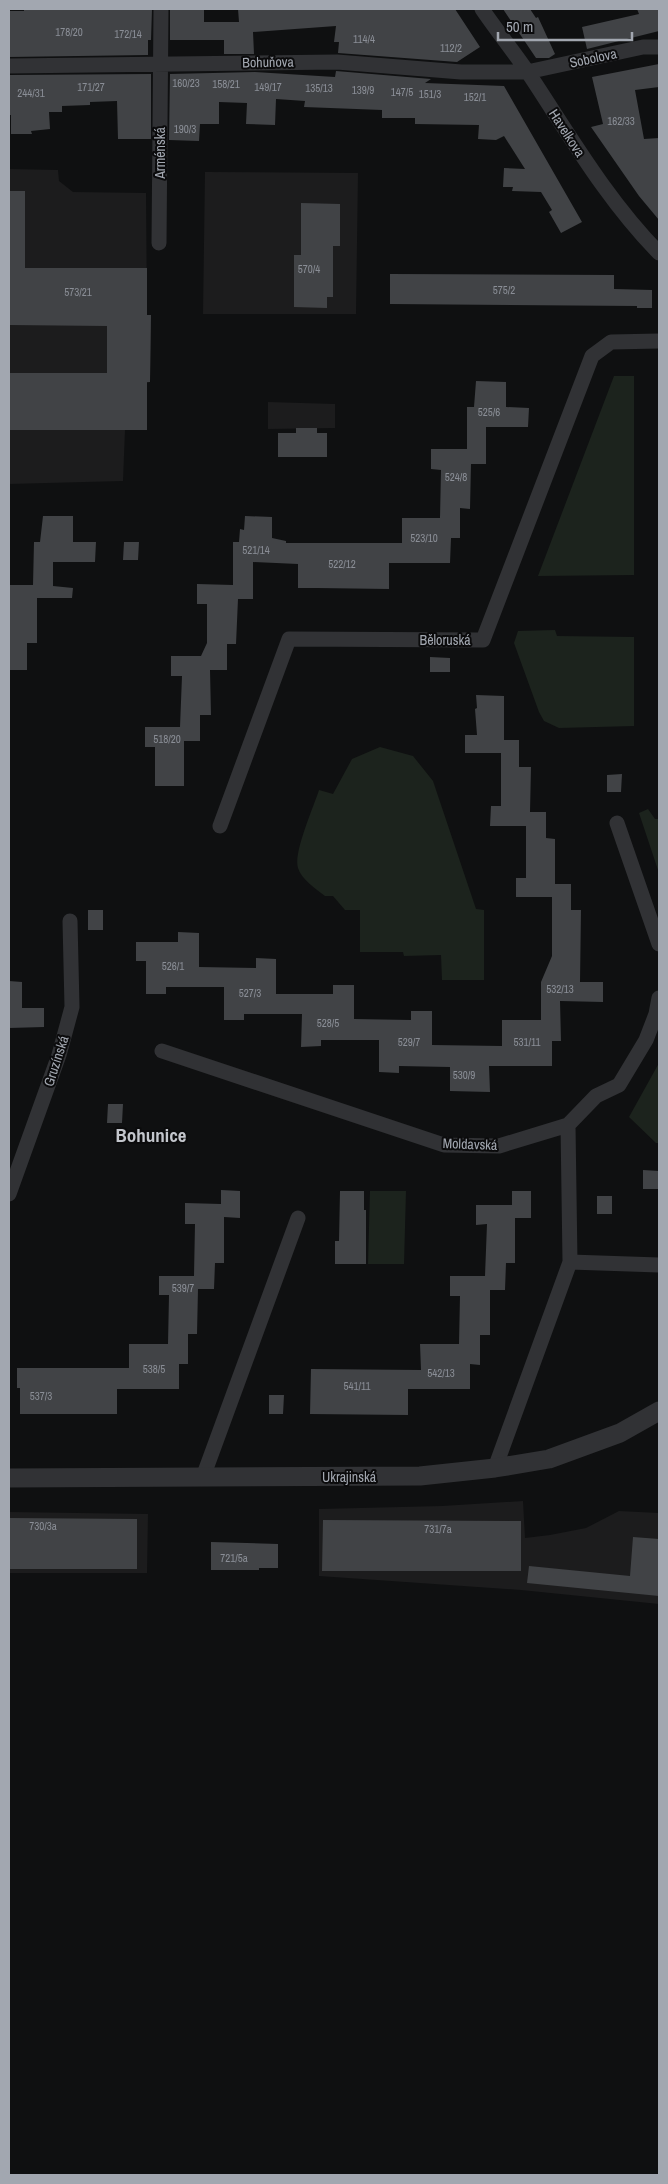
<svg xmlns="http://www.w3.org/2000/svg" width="668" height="2184" font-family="'Archivo Narrow',sans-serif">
<rect width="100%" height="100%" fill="#0f1011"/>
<path fill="#1c1c1d" d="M9 169 58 170 59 181 73 192 146 193 147 315H151L150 382 147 383V430H125L123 481 9 484Z
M205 172 358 173 356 314H203Z
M268 402 335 404V428L268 429Z
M523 1501 525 1538 550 1535 586 1528 619 1511 659 1513V1604L521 1590 319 1576V1509L442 1506Z
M9 1512 148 1514 147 1573H9Z"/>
<path fill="#1c231d" d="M614 376H634V575L538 576Z
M555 630 557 636 634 637V726L559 728 544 721 539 712 514 643 518 631Z
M380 747 413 756 433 781 476 909 484 910V980H442L441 955 404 956 403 952H360V910H345L333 896H325C316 889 301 879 298 868 293 853 314 806 319 790L333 794 352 759Z
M648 809 655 819H659V873L639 813Z
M659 1063V1143H656L629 1117Z
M370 1191H406L404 1264H368Z"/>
<path fill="#414346" d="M24 9H152L151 40H148V55L9 57V11H24Z
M170 9H204V22H239L238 9H455L480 47 457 62 338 53 339 42H334L336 26 253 32 254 54H224V40H170Z
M503 9H530L536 18 538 17 555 54 549 58H536Z
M637 9H659V31L587 49 582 27 639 14Z
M659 64V87L635 90 644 139 659 138V220L639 196 591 127 603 124 592 77Z
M336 71 431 79 425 83 504 86 582 222 561 233 549 212 552 210 541 192 512 191 513 187H503L504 168 525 169 504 136 496 140 478 139 479 125 415 124V118H382V110L304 107 305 101 276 99 275 125 246 124 247 103 219 102V124H200L199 141 169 140 170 74 255 72 335 77Z
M151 74V139H118L117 101 90 102V105L62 106V112H49L50 129 31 131 32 134H11V115H9V75Z
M9 191H25V268H147V315H151L150 382H147V430H9V373H107V326L9 325Z
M301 203 340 204V246H333V297H327V308L294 307V255H301Z
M390 274 614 275V289L652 290V308H637V306L390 304Z
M476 381 506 382V407L529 408 528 427H486V464H471L470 509 460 508V538H451L450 563H389V589L317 588H298V564L253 562V599H238L236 644H227V670H210L211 715H200V741H184V786H155V747H145V727H180L182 676H171V656H201L207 643V604H197V584L233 585V542H239L240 529 244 530 245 516 272 517V538L286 541V543H402V518H440L441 470 431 469V449H467V407H474Z
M296 428H317V433H327V457H278V433H296Z
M43 516H73V542H96L95 562H53V586L73 588 72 598H37V643H27V670H9V585H33L34 542H40Z
M124 542H139L138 560H123Z
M430 657 450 658V672H430Z
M476 695 504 696V740H519V767H531L530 812H546V838L555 839V884H571V910H581L580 982H603V1002L560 1001 561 1041H552V1066H489L490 1092 450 1091V1067L399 1066V1073L379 1072V1040H321V1046L301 1047 302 1014H244V1020H224V987H166V994H146V961H136V942H178V932L199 933V967L256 968V958L276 959V994H333V985H354V1019L411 1020V1011H432V1045L502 1046V1020H541V982L552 956V897H516V878H526V826H490L491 806H501V753H465V735H477L475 709 477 708Z
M622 774 621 792H607V775Z
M88 910H103V930H88Z
M9 981 22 982V1008H44V1027L9 1028Z
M108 1104H123L122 1123H107Z
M643 1170 659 1171V1189H643Z
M221 1190 240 1191V1218L224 1217V1263H215L214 1289H198L197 1334H188V1364H179V1389H117V1414H20V1388H17V1368H129V1344H168L169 1295H159V1276H194L195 1224H185V1203L221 1204Z
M340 1191H364V1210H366V1264H335V1241H339Z
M512 1191H531V1218H515V1263H506L505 1290H490V1335H480V1365L470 1364V1389H408V1415L310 1414 311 1369 421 1370 420 1344H459L460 1296H450V1276H485L487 1224 476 1225V1205H512Z
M597 1196H612V1214H597Z
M269 1395H284L283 1414H269Z
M9 1518 137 1519V1569H9Z
M323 1520 521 1521V1571H322Z
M633 1537 659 1539V1596L527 1583 529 1566 630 1576Z
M211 1542 278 1544V1568H259V1570H211Z"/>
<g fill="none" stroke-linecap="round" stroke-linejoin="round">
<path stroke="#313235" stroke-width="15" d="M482 9C497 31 514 52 529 74 570 136 607 200 659 253
M9 66 337 62 461 72H527L643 47H659
M159 243 161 9
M617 823 659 944
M220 826 289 639 483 640 592 356 611 342 659 341
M162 1051 444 1145 499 1146 568 1125 596 1096 619 1085 646 1040 656 1014 659 998
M568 1125 570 1262
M9 1194 59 1055 72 1007 70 921
M495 1468 570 1262 659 1265
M203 1477 298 1218"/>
<path stroke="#313235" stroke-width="19" d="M9 1478 420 1476 495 1468 549 1459 620 1433 659 1411"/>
</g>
<g text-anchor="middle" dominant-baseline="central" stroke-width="4" stroke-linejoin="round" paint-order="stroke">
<g font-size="11" fill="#8a8e96">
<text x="69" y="32">178/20</text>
<text x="128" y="34">172/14</text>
<text x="364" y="39">114/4</text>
<text x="451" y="48">112/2</text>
<text x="186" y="83">160/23</text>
<text x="226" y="84">158/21</text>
<text x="91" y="87">171/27</text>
<text x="268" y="87">149/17</text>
<text x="319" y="88">135/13</text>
<text x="363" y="90">139/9</text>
<text x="402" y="92">147/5</text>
<text x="31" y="93">244/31</text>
<text x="430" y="94">151/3</text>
<text x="475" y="97">152/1</text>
<text x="621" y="121">162/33</text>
<text x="185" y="129">190/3</text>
<text x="309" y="269">570/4</text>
<text x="504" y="290">575/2</text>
<text x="78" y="292">573/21</text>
<text x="489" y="412">525/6</text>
<text x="456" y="477">524/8</text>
<text x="424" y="538">523/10</text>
<text x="256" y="550">521/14</text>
<text x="342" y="564">522/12</text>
<text x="167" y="739">518/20</text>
<text x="173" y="966">526/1</text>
<text x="560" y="989">532/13</text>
<text x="250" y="993">527/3</text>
<text x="328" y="1023">528/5</text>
<text x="409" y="1042">529/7</text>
<text x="527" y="1042">531/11</text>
<text x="464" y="1075">530/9</text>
<text x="183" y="1288">539/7</text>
<text x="154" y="1369">538/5</text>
<text x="441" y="1373">542/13</text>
<text x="357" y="1386">541/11</text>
<text x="41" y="1396">537/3</text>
<text x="43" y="1526">730/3a</text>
<text x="438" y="1529">731/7a</text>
<text x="234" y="1558">721/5a</text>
</g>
<g font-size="14" fill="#a2a7b0" stroke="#0b0b0c">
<text transform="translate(593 58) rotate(-12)">Sobolova</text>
<text transform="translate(268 62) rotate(-1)">Bohuňova</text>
<text transform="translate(567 133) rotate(57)">Havelkova</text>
<text transform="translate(160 153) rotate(-90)">Arménská</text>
<text x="445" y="640">Běloruská</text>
<text transform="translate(56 1061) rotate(-72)">Gruzínská</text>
<text transform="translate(470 1144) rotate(2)">Moldavská</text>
<text x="349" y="1477">Ukrajinská</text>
</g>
<g font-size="19" font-weight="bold" fill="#c3c6cc" stroke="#0b0b0c">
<text x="151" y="1135">Bohunice</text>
</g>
</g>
<rect width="668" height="2184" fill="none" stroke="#a2a7b0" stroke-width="20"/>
<path d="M498 32v8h134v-8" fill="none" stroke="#a2a7b0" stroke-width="2.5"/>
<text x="506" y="32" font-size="15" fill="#a2a7b0" stroke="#0b0b0c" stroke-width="4" paint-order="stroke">50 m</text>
</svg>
